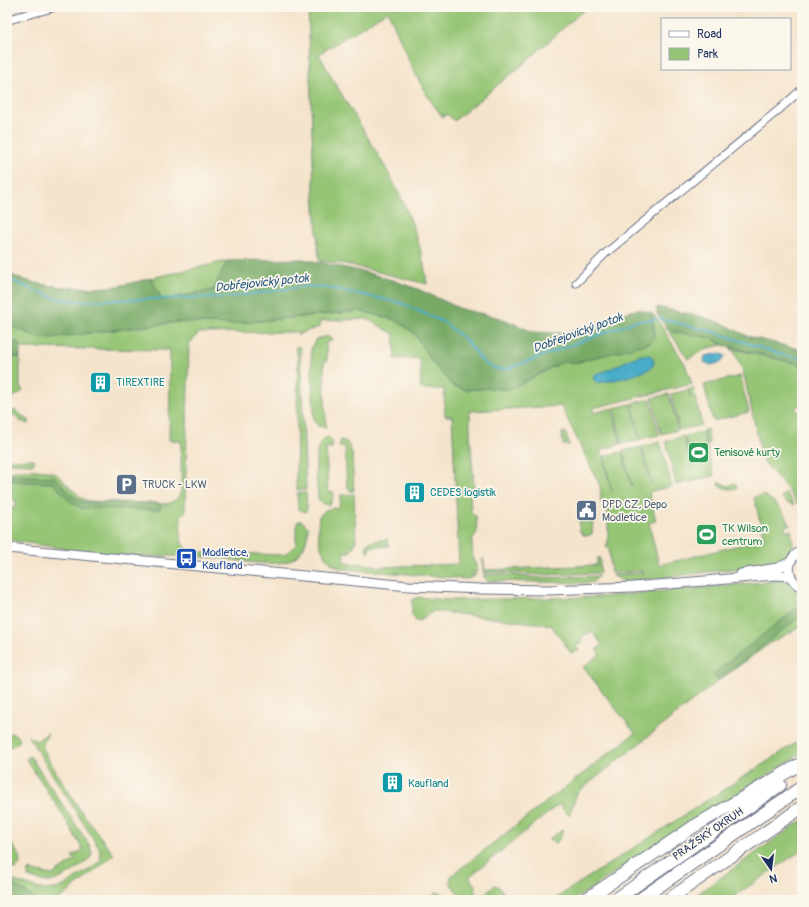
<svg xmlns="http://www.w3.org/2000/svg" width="809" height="907" font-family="Pangolin,sans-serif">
<rect width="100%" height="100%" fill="#fbf7ec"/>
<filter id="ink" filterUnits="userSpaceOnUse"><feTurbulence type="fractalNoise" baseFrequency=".025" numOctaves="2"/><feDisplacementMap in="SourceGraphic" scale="8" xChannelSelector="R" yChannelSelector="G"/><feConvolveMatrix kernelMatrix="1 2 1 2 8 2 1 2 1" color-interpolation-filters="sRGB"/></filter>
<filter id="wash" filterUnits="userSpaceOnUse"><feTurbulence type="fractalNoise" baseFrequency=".012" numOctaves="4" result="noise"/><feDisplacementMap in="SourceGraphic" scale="16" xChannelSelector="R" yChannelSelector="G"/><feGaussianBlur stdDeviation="0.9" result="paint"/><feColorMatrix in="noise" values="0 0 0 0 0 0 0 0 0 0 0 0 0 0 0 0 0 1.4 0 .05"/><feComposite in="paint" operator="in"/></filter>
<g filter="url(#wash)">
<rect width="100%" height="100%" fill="#f5e4cc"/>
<path fill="#95c574" stroke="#587a69" d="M308 7H587L528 60 454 121 447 114 443 117C417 87 404 47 388 11L319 54C358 130 417 197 427 284L346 264 320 261 319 259 314 193Z
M227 261 213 290 161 300 151 278Z
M360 311 396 320 414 333 432 362 467 390 490 388 509 390 562 362H578L655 329 651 313 655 316 685 364 692 384 593 408 594 413 612 408 621 444 601 450 612 492 604 456 622 452 632 487 623 451 641 447 651 483 642 447 660 442 672 486 649 492 656 521 649 523 659 565 764 539 754 497 764 495C775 501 786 513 790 525L785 526 786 531 791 530 793 545 792 554 782 563 625 582 612 575 643 573 642 571 611 573 609 550 605 545H608V503H601L600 486 561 406 470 411V432L474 488H470L471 513 476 516 477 532 472 540 473 560 476 564 477 573 470 572V574L476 575 468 579 345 569C320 565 316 537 319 516L325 510 339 507 341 495 354 494 356 540 354 546 350 552H344V563L376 565 377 567 459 564 452 416H445L444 389H421L420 358 395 359 394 334 367 319 320 321V327L301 333 298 336V332L199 333 189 344 185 512 181 516C181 528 177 546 191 552L284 555 296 545V526L298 521H302L308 527C308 541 303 555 288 561 271 568 227 558 207 557 183 555 159 557 135 556 95 555 54 547 15 541L7 537V510L14 508 16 501 7 496V474C18 467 43 470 55 473L79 496 87 501 167 504 176 500 181 492V441L169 440 170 350 20 348 18 342 7 343V324L41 339 178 322 230 324Z
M669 331 712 338 722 345 708 348 688 359Z
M329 336 332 341 326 342 327 361H324L326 427 318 426 314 420 311 348 316 339Z
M298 346 300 348 306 490H297L296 482 298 357 295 348Z
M730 348 802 365V403L795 408 802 417V454L793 461 802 473V501L797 504 788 490 763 461 743 371 734 351Z
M8 357H20V386L23 391 7 401Z
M740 376 749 412 713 421 704 385Z
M693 388 702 425 679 430 671 394 688 390 691 398 689 389Z
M669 394 678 430 661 434 652 398Z
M650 399 659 435 641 439 632 403Z
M631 404 640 440 622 444 614 408Z
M13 410C20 411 22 418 29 420V424L20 421 14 414 10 416 8 412Z
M707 429 710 445H707L703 430Z
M565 432 568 439 569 445H563L562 433Z
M703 432 714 476 676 485 666 441 684 436 693 472 685 436Z
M328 437 332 441V448H326L328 492H334L331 503 328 505 320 502 318 497C317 483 310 441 328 437Z
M341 440 347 442 352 453 354 491H350L349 487H347L345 447H339Z
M33 459 35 461 33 464 7 463V460Z
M719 482 728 486 735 483 738 488C731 490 725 489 718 485Z
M786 492 794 505 787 503 781 497Z
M297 493H306L307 509 305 512 298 509Z
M593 521 592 534 587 536C579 535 579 529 579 522Z
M388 539 389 546 369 547V553L367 552 366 547 369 542Z
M483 558 485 570 597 565V558H600V573L540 575 504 572 483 573Z
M504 574 540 578 599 576 593 582 587 583 487 581 483 575Z
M787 580 802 596V626L772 642 718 681 577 793 569 816 559 804 469 877 476 887 473 889 478 896 473 900H463L450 883 451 876 635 733 583 667 600 654 596 650 602 645 592 631 581 638 583 641 576 646 579 651 571 653 551 625 434 611 419 621H416L412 615V600L418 597 445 600 598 597Z
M11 733 18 736 20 741 7 749V734Z
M48 733 42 744 47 757 81 811 114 855 59 900H37L7 881V879L44 890 56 889 62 887 93 867 101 860 99 848 28 736 36 741Z
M802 739V753C726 803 649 849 574 900H553Z
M30 756 90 846 92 853C92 862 59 881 50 882 42 882 35 879 28 877V870L52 875 75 860 72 856 83 850 63 815 26 759Z
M802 820V849L796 854 729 900H689Z
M563 829 560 838 556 843 548 840Z
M7 837 19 855 20 864 16 869 7 868Z
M495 885 498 886 504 893 495 900H476Z
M438 892 443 894 448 900H426Z"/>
<path fill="#78aa66" stroke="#4a6c62" d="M303 259 365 272 392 280 418 289 461 309 501 318 533 332 565 333 638 309 651 313 655 337 650 343 578 362H562L509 390 490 388 467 390 453 386 432 362 414 333 396 320 360 311 230 324 178 322 41 339 7 324V273C38 288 76 289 109 287 123 286 138 281 151 278L162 300 213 290 227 261Z
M657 307 699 316 724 324 747 336 802 350V365L722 345 712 338 669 331 657 314Z
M18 342 20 348V357H8L7 370V343Z
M9 475 55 477 75 498 83 502 159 503 161 508 158 510 82 508 72 503 53 483 8 481 7 476Z
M797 608 802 610V615L718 681 713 674Z
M7 881 37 900H10L7 896Z"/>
<path fill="#49acc8" stroke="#326e93" d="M720 353 725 356 722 362 711 365 704 362 705 356Z
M642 355H650L654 360 653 366C643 375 611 381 598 383L594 380 593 376C597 372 605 372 610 369 622 364 629 358 642 355Z"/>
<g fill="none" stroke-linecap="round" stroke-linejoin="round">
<path stroke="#49acc8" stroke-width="2" d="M7 279 54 298 72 301 230 297 308 286 335 289 401 303 445 323 466 341 485 364 497 369H507L636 321 657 319
M660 319 711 331 786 356 802 358"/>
</g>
</g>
<g filter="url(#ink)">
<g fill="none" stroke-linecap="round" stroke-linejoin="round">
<defs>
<path id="minor" d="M576 283 606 253 781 108 802 89"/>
<path id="tertiary" d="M7 20 54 7"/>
<path id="secondary" d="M7 548 409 586 481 589 547 590 633 587 776 575 790 576
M802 551C785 558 785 580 802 587
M741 574 777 568 789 563"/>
<path id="motorway" d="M585 900 693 827 802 763
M615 900 780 785
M639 900 802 787
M668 900 802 807"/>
</defs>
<use href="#minor" stroke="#676e84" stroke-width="9"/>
<use href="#tertiary" stroke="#676e84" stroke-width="10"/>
<use href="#secondary" stroke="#676e84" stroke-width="11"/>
<use href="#motorway" stroke="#676e84" stroke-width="14"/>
<use href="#minor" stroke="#fff" stroke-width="7"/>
<use href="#tertiary" stroke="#fff" stroke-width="8"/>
<use href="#secondary" stroke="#fff" stroke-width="9"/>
<use href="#motorway" stroke="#fff" stroke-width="12"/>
</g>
</g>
<defs>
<symbol id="building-square" viewBox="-11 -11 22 22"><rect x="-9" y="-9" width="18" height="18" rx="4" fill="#0f9aa8" stroke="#fbf7ec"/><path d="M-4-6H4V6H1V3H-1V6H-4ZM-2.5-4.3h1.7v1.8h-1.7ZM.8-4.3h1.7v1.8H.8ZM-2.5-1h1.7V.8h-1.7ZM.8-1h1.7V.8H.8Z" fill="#fff"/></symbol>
<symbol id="stadium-square" viewBox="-11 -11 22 22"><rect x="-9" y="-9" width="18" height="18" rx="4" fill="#2e9e5b" stroke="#fbf7ec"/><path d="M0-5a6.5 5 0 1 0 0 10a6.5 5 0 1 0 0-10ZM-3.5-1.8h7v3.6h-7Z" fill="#fff"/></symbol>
<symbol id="parking-square" viewBox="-11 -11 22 22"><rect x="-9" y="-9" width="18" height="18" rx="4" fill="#5c6f8a" stroke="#fbf7ec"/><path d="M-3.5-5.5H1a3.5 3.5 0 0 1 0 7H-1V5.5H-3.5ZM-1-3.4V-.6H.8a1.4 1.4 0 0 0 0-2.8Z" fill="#fff"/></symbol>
<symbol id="civic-square" viewBox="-11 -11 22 22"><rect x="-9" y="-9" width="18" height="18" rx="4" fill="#5c6f8a" stroke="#fbf7ec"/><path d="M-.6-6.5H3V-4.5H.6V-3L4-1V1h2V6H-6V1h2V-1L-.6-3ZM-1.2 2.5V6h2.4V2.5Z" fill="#fff"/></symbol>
<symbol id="bus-square" viewBox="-11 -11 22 22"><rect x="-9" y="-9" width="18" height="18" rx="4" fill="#1a4fb4" stroke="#fbf7ec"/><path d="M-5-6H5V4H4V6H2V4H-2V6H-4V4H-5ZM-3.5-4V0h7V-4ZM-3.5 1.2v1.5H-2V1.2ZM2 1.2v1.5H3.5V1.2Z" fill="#fff"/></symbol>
</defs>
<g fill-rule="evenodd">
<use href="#building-square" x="88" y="370" width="25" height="25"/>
<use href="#stadium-square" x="686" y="440" width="25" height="25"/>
<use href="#parking-square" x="114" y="472" width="25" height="25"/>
<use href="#building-square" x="402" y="480" width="25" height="25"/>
<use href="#civic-square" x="574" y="498" width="25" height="25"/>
<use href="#stadium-square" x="694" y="522" width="25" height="25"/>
<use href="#bus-square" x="174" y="546" width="25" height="25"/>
<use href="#building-square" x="380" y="770" width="25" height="25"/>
</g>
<g text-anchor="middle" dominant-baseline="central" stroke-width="3.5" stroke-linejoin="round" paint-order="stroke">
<g font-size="11" fill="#0d838f" stroke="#fbf7ec" text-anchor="start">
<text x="116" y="382">TIREXTIRE</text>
<text x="430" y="492">CEDES logistik</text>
<text x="408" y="783">Kaufland</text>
</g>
<g font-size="11" fill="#27864d" stroke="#fbf7ec" text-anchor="start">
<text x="714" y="452">Tenisové kurty</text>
<text x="722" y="528">TK Wilson<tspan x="722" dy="13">centrum</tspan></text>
</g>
<g font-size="11" fill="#4e5e75" stroke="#fbf7ec" text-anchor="start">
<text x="142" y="484">TRUCK - LKW</text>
<text x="602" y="504">DPD CZ, Depo<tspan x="602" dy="13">Modletice</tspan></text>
</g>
<g font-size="11" fill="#164399" stroke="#fbf7ec" text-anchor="start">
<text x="202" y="552">Modletice,<tspan x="202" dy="13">Kaufland</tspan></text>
</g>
<g font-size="11" fill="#1b2f5e" stroke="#fbf7ec">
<text transform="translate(708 834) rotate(-35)">PRAŽSKÝ OKRUH</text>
</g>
<g font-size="12" font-style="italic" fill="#2b5b83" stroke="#fbf7ec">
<text transform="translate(262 283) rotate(-6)">Dobřejovický potok</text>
<text transform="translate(578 333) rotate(-20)">Dobřejovický potok</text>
</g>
</g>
<rect width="809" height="907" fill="none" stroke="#fbf7ec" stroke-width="24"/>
<rect x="661" y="18" width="130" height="52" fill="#fbf7ec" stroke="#a1a7b3"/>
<rect x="669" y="31" width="20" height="6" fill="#ffffff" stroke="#a1a7b3"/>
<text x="697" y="38" font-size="12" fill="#1b2f5e">Road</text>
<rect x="669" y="48" width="20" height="12" fill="#95c574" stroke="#a1a7b3"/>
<text x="697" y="58" font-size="12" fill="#1b2f5e">Park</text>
<g transform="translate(771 869) rotate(166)" stroke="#fbf7ec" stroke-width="3" paint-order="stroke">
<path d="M0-3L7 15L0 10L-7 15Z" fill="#1b2f5e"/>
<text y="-6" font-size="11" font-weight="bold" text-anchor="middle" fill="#1b2f5e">N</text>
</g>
</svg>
